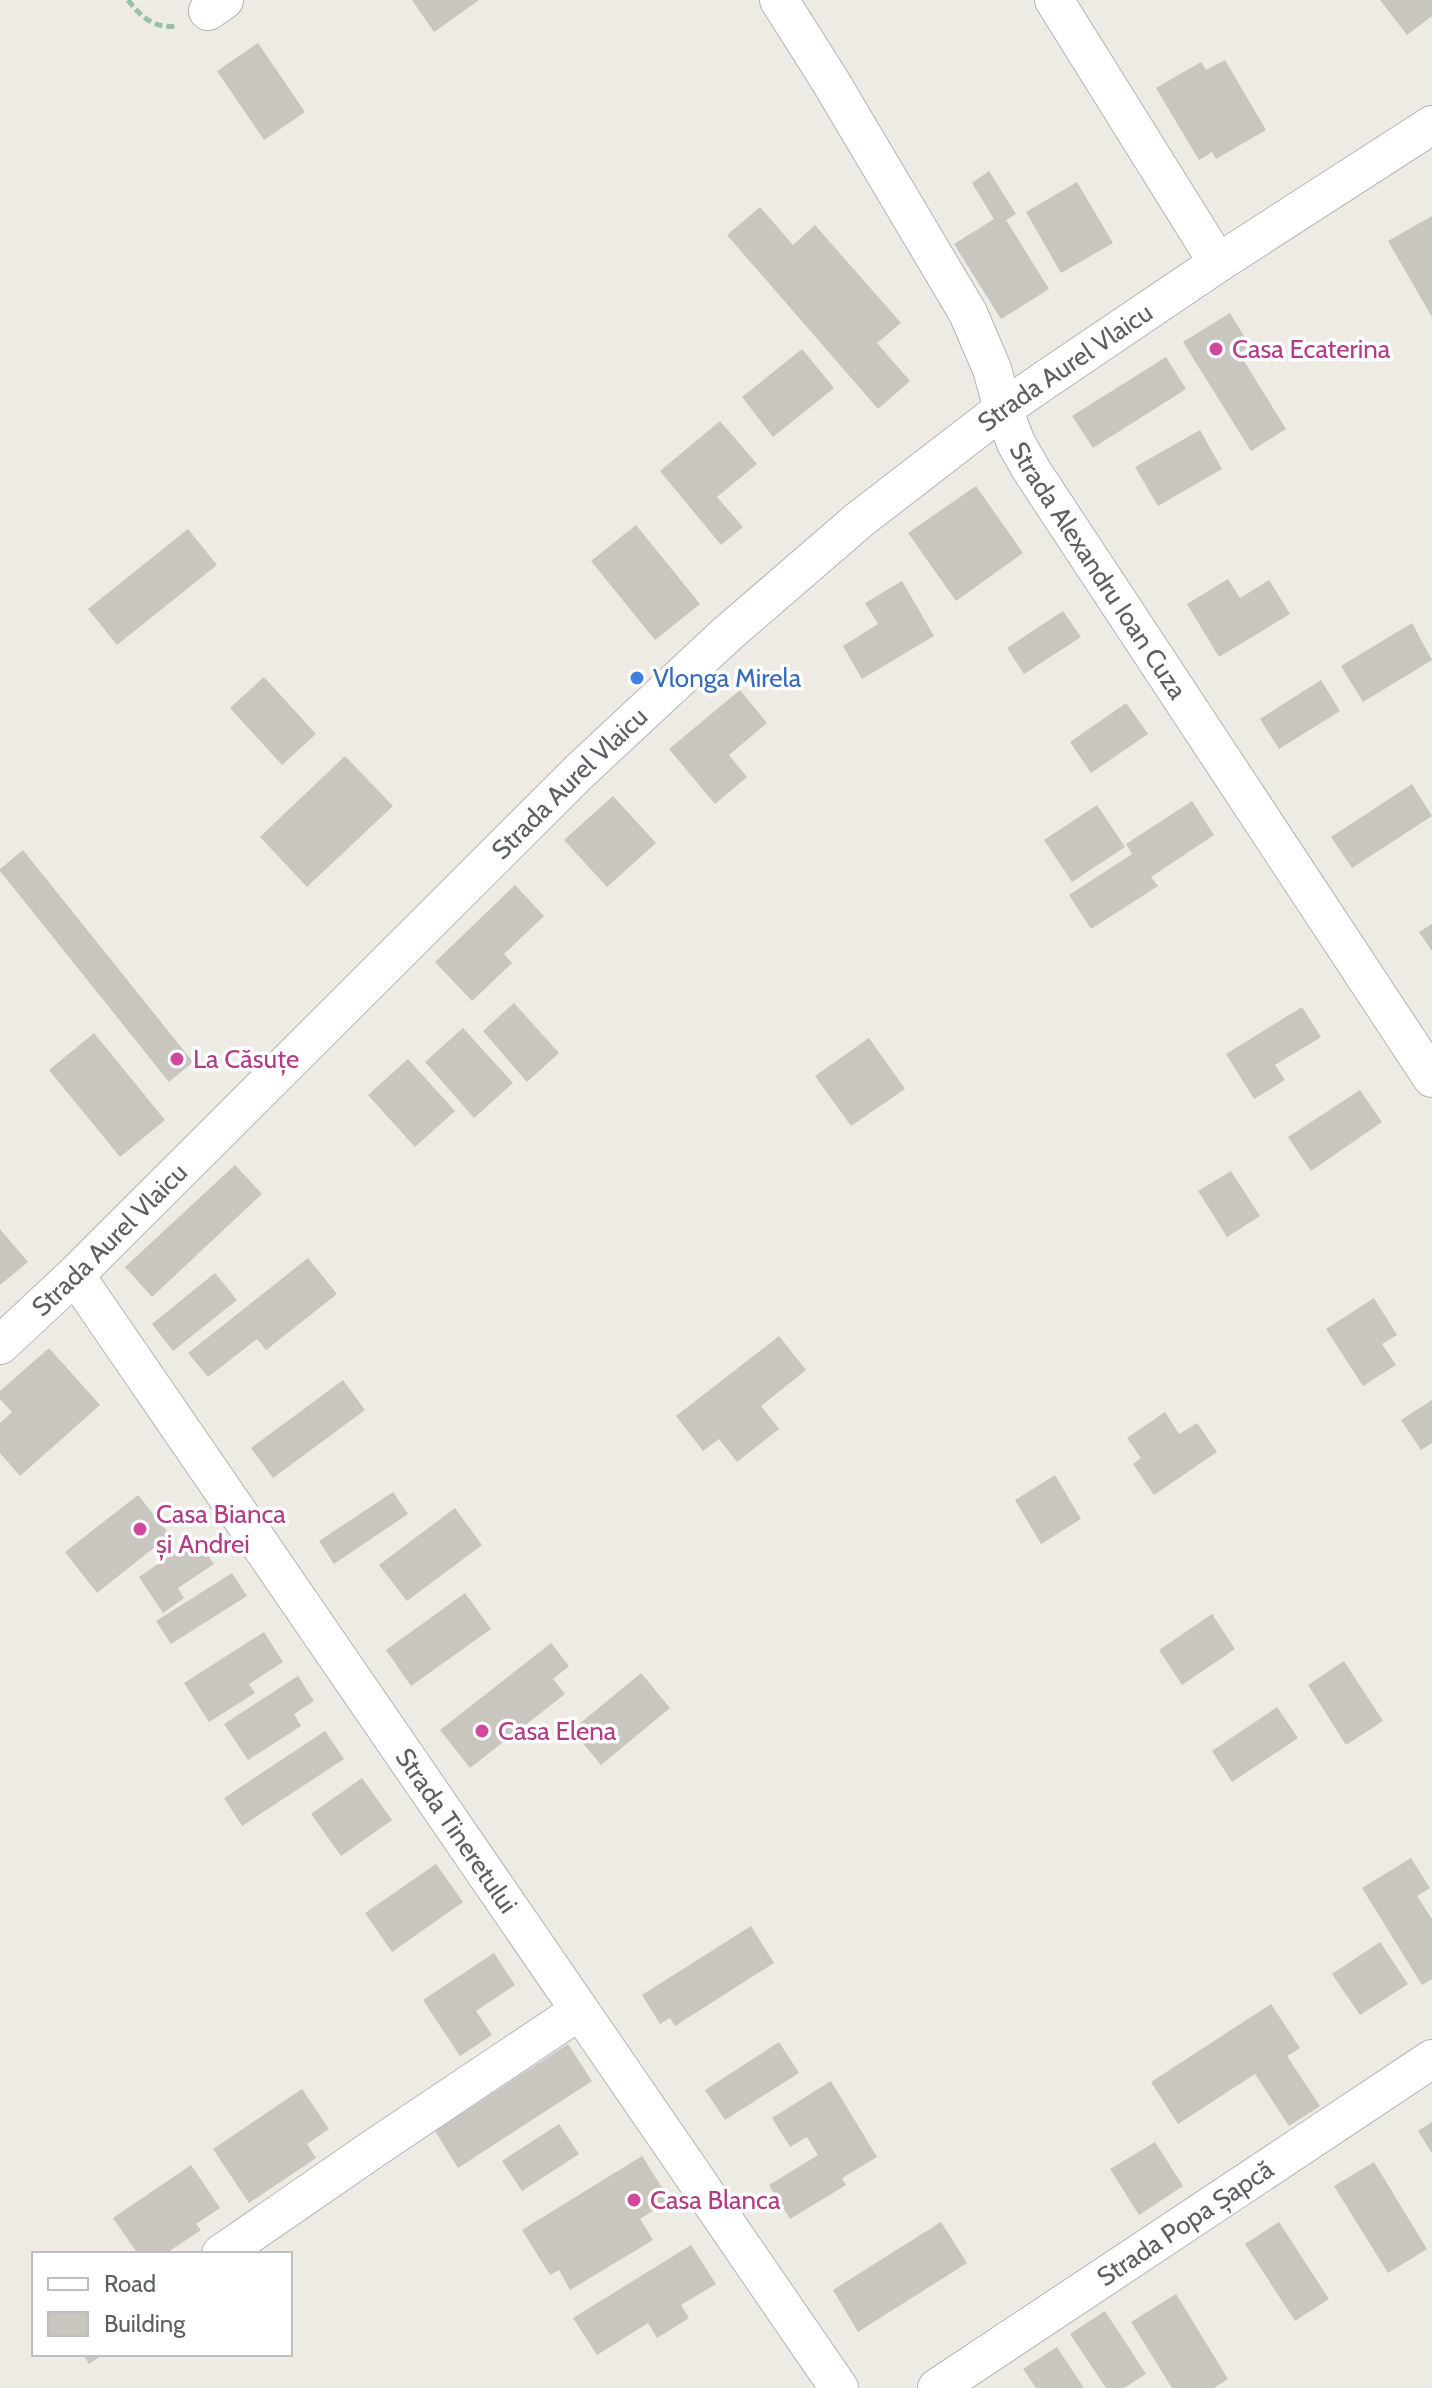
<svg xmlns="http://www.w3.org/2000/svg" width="1432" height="2388" font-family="Cabin,sans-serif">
<rect width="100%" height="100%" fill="#edebe4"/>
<path fill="#c9c6c0" d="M412 0H479L434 32Z
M1380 0H1432V16L1407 35Z
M258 43 305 112 264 140 217 71Z
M1225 60 1266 130 1216 159 1212 152 1199 160 1156 88 1201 62 1206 70Z
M989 171 1016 214 1006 220 1049 289 1001 319 954 244 994 219 972 183Z
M1077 182 1113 243 1061 273 1026 212Z
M760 207 793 245 815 225 901 323 877 343 910 381 878 409 727 235Z
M1432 216V317L1388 241Z
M1230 313 1250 346 1239 353 1286 429 1251 451 1183 342Z
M802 349 834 388 773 437 742 397Z
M1166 357 1186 389 1093 448 1072 416Z
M720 421 757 464 717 497 743 527 721 545 660 471Z
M1200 430 1222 469 1158 506 1135 467Z
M976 486 1023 553 956 601 908 533Z
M636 525 700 604 655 640 591 561Z
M188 529 217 565 117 645 88 609Z
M1228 579 1240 598 1269 580 1290 614 1219 657 1187 604Z
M902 581 934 636 862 679 843 646 878 624 865 603Z
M1063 611 1081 637 1024 674 1007 648Z
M1412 623 1432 660 1363 702 1341 666Z
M264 677 316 734 282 765 230 708Z
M1321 680 1340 711 1279 749 1260 719Z
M740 690 767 723 729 755 747 777 715 804 669 749Z
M1126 703 1148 734 1091 773 1070 742Z
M345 756 393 806 307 887 260 837Z
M1412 784 1432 816 1352 868 1331 837Z
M613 796 656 843 607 887 564 840Z
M1192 801 1214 835 1151 877 1158 886 1091 929 1069 895 1132 854 1126 844Z
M1097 805 1125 847 1072 882 1044 840Z
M23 850 193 1062 169 1082 0 871V869Z
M515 885 544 916 504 954 512 963 472 1001 435 962Z
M1432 924V951L1419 932Z
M514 1003 559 1053 527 1082 483 1031Z
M1302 1007 1321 1037 1275 1065 1285 1080 1254 1099 1226 1054Z
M463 1028 513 1083 474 1118 425 1062Z
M94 1033 165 1120 120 1157 49 1070Z
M869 1038 905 1089 851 1126 815 1076Z
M408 1059 455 1111 415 1147 368 1095Z
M1360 1090 1382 1122 1311 1171 1288 1137Z
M235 1165 262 1194 152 1297 125 1267Z
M1231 1171 1260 1216 1227 1237 1198 1191Z
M0 1229 28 1262 0 1285Z
M308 1258 337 1294 266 1350 257 1339 208 1377 188 1353Z
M215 1273 237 1300 173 1351 152 1324Z
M1374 1298 1397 1335 1382 1344 1396 1365 1363 1386 1326 1329Z
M779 1336 806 1370 761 1406 779 1429 737 1462 719 1439 703 1451 676 1416Z
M49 1348 100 1405 20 1476 0 1453V1423L12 1412 0 1399V1391Z
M343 1380 365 1410 273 1478 251 1448Z
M1432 1400V1443L1421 1450 1401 1420Z
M1165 1412 1179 1434 1197 1423 1217 1452 1154 1495 1133 1464 1141 1458 1127 1438Z
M1055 1475 1081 1519 1041 1544 1015 1500Z
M393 1492 408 1514 334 1564 319 1541Z
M138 1495 170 1535 97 1593 65 1552Z
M455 1508 482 1545 407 1601 379 1565Z
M196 1538 214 1564 178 1588 184 1598 163 1613 139 1577Z
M232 1573 247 1596 171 1644 156 1621Z
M465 1593 491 1629 411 1686 386 1650Z
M1212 1614 1235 1649 1182 1685 1159 1650Z
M264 1632 283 1662 249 1684 255 1693 209 1722 184 1683Z
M551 1643 569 1666 553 1679 565 1694 470 1768 440 1730Z
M1344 1661 1383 1721 1346 1745 1308 1685Z
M641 1673 670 1708 601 1765 572 1730Z
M298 1676 314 1701 294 1714 301 1726 248 1760 224 1724Z
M1277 1707 1298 1738 1232 1782 1212 1751Z
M325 1731 344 1759 242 1826 224 1798Z
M362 1778 392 1820 341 1856 311 1814Z
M1411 1858 1430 1888 1417 1896 1432 1919V1979L1422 1985 1362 1888Z
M436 1864 463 1902 392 1952 365 1913Z
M751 1926 774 1963 675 2026 670 2018 660 2024 642 1995Z
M1380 1942 1408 1984 1360 2015 1332 1974Z
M494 1953 515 1985 476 2011 492 2035 460 2056 423 2000Z
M1271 2004 1300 2048 1287 2056 1320 2106 1289 2126 1255 2074 1178 2124 1151 2082Z
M779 2042 799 2073 725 2120 705 2090Z
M568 2044 592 2081 458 2168 435 2131Z
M831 2081 877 2157 842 2178 846 2185 790 2219 769 2185 818 2155 807 2137 790 2147 772 2118Z
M302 2089 329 2129 307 2144 316 2158 249 2203 213 2149Z
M1432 2122V2153L1418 2131Z
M559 2124 579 2154 522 2191 502 2161Z
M1155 2142 1183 2186 1139 2215 1110 2169Z
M642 2156 670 2200 640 2219 653 2240 570 2290 559 2270 550 2275 522 2230Z
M1374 2162 1427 2249 1388 2273 1334 2186Z
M191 2165 220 2208 196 2224 201 2230 165 2254H138L113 2218Z
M941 2222 967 2263 858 2332 833 2290Z
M1279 2222 1329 2299 1295 2321 1245 2244Z
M691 2245 716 2284 681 2305 689 2318 657 2338 648 2323 597 2355 573 2318Z
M1176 2294 1228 2379 1214 2388H1172L1131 2322Z
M1105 2311 1146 2374 1124 2388H1106L1070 2334Z
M1057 2347 1084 2388H1036L1023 2369Z
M83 2354H104L89 2364Z"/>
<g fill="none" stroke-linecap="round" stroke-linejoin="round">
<defs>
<g id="minor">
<path id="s1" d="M779 0 829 79 968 313 992 369 1003 409 1016 443 1032 471 1432 1078"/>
<path d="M1054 0 1218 263"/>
<path d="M208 11 224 0"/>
<path id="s2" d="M75 1275 839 2388"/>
<path id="s3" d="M0 1345 75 1275 580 771 727 634 859 520 1003 409 1045 380 1218 263 1432 125"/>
<path d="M221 2254 373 2149 579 2011"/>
<path id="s4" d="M937 2388 1432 2059"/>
</g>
</defs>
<use href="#minor" stroke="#b1b4b8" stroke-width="40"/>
<path stroke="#9bc0a8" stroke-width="5" stroke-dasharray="8 4" stroke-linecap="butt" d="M128 0C140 16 154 29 176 26"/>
<use href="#minor" stroke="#fff" stroke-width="38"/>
</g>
<g fill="#d1479c" stroke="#fff" stroke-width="3">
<circle cx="1216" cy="349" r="8"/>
<circle cx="177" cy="1059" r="8"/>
<circle cx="140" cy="1529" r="8"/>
<circle cx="482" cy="1731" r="8"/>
<circle cx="634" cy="2200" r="8"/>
</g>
<circle fill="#3f7fe0" stroke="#fff" stroke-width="3" cx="637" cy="678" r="8"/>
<g text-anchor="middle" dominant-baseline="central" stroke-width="7" stroke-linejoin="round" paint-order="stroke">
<g font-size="26" fill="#b23c85" stroke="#fff" text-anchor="start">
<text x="1232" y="349">Casa Ecaterina</text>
<text x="193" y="1059">La Căsuțe</text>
<text x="156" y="1514">Casa Bianca<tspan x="156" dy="30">și Andrei</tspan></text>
<text x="498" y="1731">Casa Elena</text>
<text x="650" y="2200">Casa Blanca</text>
</g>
<g font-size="26" fill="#5c5f63" stroke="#fff">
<text stroke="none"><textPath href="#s3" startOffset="1448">Strada Aurel Vlaicu</textPath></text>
<text stroke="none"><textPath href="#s1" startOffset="656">Strada Alexandru Ioan Cuza</textPath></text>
<text stroke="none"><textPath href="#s3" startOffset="800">Strada Aurel Vlaicu</textPath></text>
<text stroke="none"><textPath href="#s3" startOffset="152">Strada Aurel Vlaicu</textPath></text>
<text stroke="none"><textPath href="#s2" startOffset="674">Strada Tineretului</textPath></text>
<text stroke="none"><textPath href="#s4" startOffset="298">Strada Popa Șapcă</textPath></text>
</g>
<g font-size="26" fill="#366cbe" stroke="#fff" text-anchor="start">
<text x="653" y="678">Vlonga Mirela</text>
</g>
</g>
<rect x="32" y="2252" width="260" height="104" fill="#ffffff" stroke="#bebfc1" stroke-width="2"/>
<rect x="48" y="2278" width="40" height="12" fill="#ffffff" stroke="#bebfc1" stroke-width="2"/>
<text x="104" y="2292" font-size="24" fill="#5c5f63">Road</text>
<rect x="48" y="2312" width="40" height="24" fill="#c9c6c0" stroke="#bebfc1" stroke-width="2"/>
<text x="104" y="2332" font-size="24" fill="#5c5f63">Building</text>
</svg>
